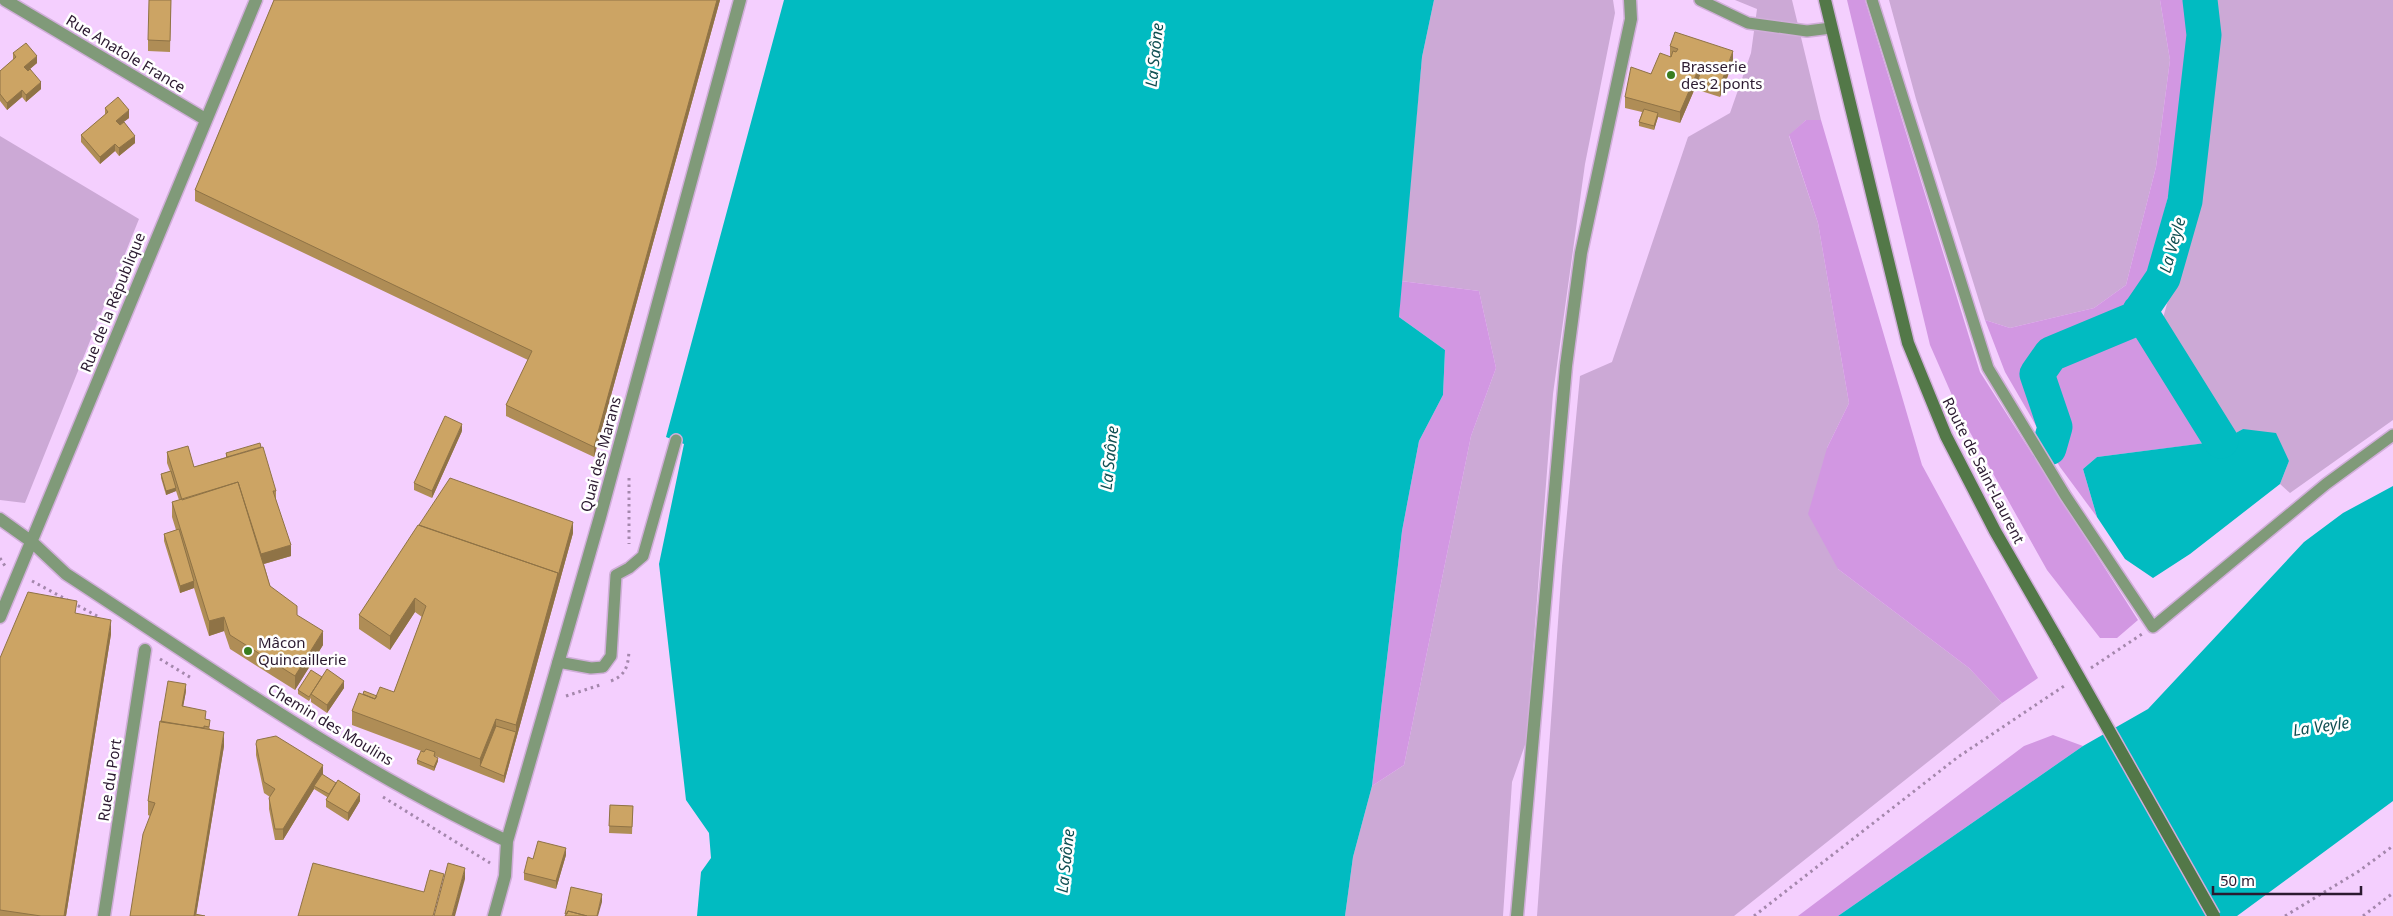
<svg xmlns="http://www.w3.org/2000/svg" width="2393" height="916" font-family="'Noto Sans',sans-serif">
<rect width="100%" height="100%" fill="#f4cffe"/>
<path fill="#cca9d6" d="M1434 0H1613L1615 13 1585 164 1553 394 1526 742 1512 782 1503 916H1345L1353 857 1372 786 1404 765 1471 436 1496 368 1479 291 1401 281 1422 57Z
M1735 0H1792L1821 120H1806L1789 136 1818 223 1849 403 1827 448 1838 569 1969 668 2002 703 1734 916H1537L1562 566 1580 376 1612 362 1688 137 1730 113 1751 53 1757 9Z
M1889 0H2160L2170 60 2156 167 2126 285 2094 308 2010 328 1985 320 1916 99Z
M2211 0H2393V420L2290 493 2280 484 2289 461 2243 429 2231 436 2163 318 2202 180 2216 36Z
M0 136 139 219 25 503 0 500Z"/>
<path fill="#d297e2" d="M1847 0H1865L1980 372 2138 620 2117 638H2100L2047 570 1962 418 1930 345Z
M2160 0H2187L2192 34 2188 114 2150 271 2126 305 2137 335 2207 443 2097 457 2083 469 2097 517 2060 467 2005 372 1985 320 2010 328 2094 308 2126 285 2156 167 2170 60Z
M1806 120H1821L1922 465 2038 678 2002 703 1969 668 1838 569 1808 514 1827 448 1849 403 1818 223 1789 135Z
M1401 281 1479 291 1496 368 1471 436 1404 765 1372 786 1402 531 1419 441 1443 395 1445 350 1399 317Z
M2053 735 2083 746 1838 916H1798L2024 746Z"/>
<path fill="#01bbc1" d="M784 0H1434L1422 57 1399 317 1445 350 1443 395 1419 441 1402 531 1372 786 1353 857 1345 916H697L701 872 711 858 709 833 686 800 659 564 684 444 666 437Z
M2243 429 2276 433 2289 461 2280 484 2190 554 2153 578 2125 559 2097 517 2083 469 2097 457 2221 441Z
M2393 486V801L2237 916H1838L2083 746 2148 709 2304 542 2343 513Z"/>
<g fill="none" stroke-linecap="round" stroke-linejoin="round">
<path stroke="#01bbc1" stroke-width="35" d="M2140 311 2221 441
M2049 448 2055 427 2037 374 2051 354 2135 319 2163 278 2185 201 2204 35 2200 0"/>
<defs>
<path id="lane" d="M1700 0 1748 23 1807 31 1831 28
M1872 0 1988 368 2065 495 2153 627 2326 484 2393 435
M558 662 591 668 603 667 611 656 616 575 629 568 643 556 676 440"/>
<path id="street" d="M5 0 205 119
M0 519 32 542 66 574C209 667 351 768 507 841
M0 617 256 0
M104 916 145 650
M494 916 505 876 507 841 600 517 740 0
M1517 916 1566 366 1581 253 1631 19 1630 0"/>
<path id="secondary" d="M1825 0 1908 343 1946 436 1995 531 2059 642"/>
</defs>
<use href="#lane" stroke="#d0aed9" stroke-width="14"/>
<use href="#street" stroke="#d0aed9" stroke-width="15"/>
<use href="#secondary" stroke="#d0aed9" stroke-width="15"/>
<path stroke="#a487ac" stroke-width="3" stroke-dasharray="2.5 4" stroke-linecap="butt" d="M629 478V544
M0 558 5 566
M32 581 99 617
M160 659 193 679
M2091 668 2142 634
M611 681C626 675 628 666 629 651
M566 696 603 684
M383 797 490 863
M1754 916 1958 757 2067 684
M2285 916 2359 871 2393 846
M2363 916 2393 893"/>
<use href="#lane" stroke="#809a79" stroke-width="11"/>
<use href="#street" stroke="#809a79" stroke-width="12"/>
<use href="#secondary" stroke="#537848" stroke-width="12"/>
<defs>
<path id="secondary-bridge" d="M2059 642 2214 916"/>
</defs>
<use href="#secondary-bridge" stroke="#d0aed9" stroke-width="15" stroke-linecap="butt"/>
<use href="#secondary-bridge" stroke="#537848" stroke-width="12"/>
</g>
<path fill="#af8d56" d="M171 0 170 52 148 51V40Z
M274 0H720L594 457 506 416V405L528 360 195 201V190Z
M1670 46 1733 62 1720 97 1698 90V81L1680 123 1658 117 1654 130 1639 126V122L1642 112 1625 108V97L1670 56Z
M13 53 37 63 30 69 41 89 26 102 22 97 7 110 0 101V71L13 60Z
M105 108 129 118 123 122 135 143 119 156 115 151 100 164 81 142V135L105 115Z
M462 431 432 498 414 490V483Z
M167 452 194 467 226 457V453L276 491V500L291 556 264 564 270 586 297 615 323 645 295 690 230 649 224 631 209 636 194 588 180 593 164 541V534L176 530 172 517V502L179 500 176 491 166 495 161 478V474L170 471 167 463Z
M419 525 573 533 504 783 435 756 438 761 434 771 417 764V760L424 752 352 725V711L363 694 377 696 394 692 422 617 415 612 390 650 359 629V615Z
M77 614 111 634 66 916H0V658Z
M322 677 344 688 327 713 311 702V698L309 701 298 694V690Z
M186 691 183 706 206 719 210 729 224 746 196 914 130 916 150 816 148 815V801L161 722Z
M256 744 323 775 360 801 348 821 326 807V800L327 797 314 789 283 840H275L269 809V798L270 797 264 793 256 755Z
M610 805 633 806 632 834 609 833Z
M566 855 556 889 524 880V873L533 859Z"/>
<path fill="#8f7346" d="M717 0H720L594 457V447Z
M1733 51V62L1720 97V86Z
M37 56V63L24 74V67Z
M1699 68V79L1680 123V112Z
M41 82V89L26 102V95Z
M22 90V97L7 110V103Z
M129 110V118L116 128V121Z
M1658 113V117L1654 130V126Z
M135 136V143L119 156V148Z
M115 144V151L100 164V157Z
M462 424V431L432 498V491Z
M176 488V491L166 495V491Z
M573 522V533L504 783V776L516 732V725L558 573Z
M291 545V556L260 565V554Z
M194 581V588L180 593V586Z
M415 598V612L390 650V636Z
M224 617V631L209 636V621Z
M111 620V634L66 916H64Z
M323 631V645L295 690V676Z
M344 681V688L327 713V705Z
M186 684V691L182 713V706Z
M496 719V733L480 766V774V759Z
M224 732V746L196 916H194Z
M438 758V761L434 771V767Z
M323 765V775L314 786V789L283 840V829Z
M360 794V801L348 821V813Z
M566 848V855L556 889V881Z
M465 868V879L455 916H452Z
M602 894V902L598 916H597Z"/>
<path fill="#cca464" stroke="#8f7346" d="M149 0H171L170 41 148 40Z
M274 0H717L594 447 506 405 532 351 195 190Z
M1675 32 1733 51 1720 86 1698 79 1702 69 1699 68 1680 112 1625 97 1631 67 1651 74 1660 53 1671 57 1673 51 1676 52 1678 49 1670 46Z
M26 43 37 56 24 67 28 71 30 69 41 82 26 95 22 90 7 103 0 94V71L16 57 13 53Z
M118 97 129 110 116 121 120 125 124 122 135 136 119 148 115 144 100 157 81 135 108 112 105 108Z
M1644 109 1658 113 1654 126 1639 122Z
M445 416 462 424 432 491 414 483Z
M260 443 261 447 227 457 226 453Z
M188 446 194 467 263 447 276 491H273L291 545 261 554 238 482 182 500 167 452Z
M171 471 176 488 166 491 161 474Z
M450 478 573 522 558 576V573L419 525Z
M238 482 270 586 297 606V615L323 631 295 676 230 635 224 617 209 621 172 502Z
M418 525 558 573 516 725 496 719 480 759 352 711 359 693 375 699 380 687 394 692 426 606 415 598 390 636 359 615Z
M179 529 194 581 180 586 164 534Z
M28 592 77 601 75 613 111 620 64 916H41L0 910V658Z
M327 669 344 681 327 705 311 694Z
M311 670 322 677 309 697 298 690Z
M168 681 186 684 182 706 206 711 205 719 210 720 209 727 204 726V728L161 722Z
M364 691 377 696 375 699 363 694Z
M160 721 224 732 194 916H130L143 834 155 803 148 801Z
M496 726 516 732 504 776 480 766Z
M276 736 323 765 283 829H275L269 798 275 789 264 782 256 744 257 740Z
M426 749 435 752 434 756 438 758 434 767 417 760 421 751 424 752Z
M322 774 336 783 329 794 314 786Z
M338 780 360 794 348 813 326 800Z
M610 805 633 806 632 827 609 826Z
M538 841 566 848 556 881 524 873 528 857 533 859Z
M313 863 424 892 430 870 444 874 433 916H298Z
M448 863 465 868 452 916H434Z
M571 887 602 894 597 916H587L568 911 567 914H565Z
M568 911 587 916H565Z
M195 914 205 916H195Z"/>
<g fill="#397d20" stroke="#fff" stroke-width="2">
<circle cx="1671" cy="75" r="5"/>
<circle cx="248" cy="651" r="5"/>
</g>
<g text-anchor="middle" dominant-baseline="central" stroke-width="5" stroke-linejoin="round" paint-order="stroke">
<g font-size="15" fill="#2b1a30" stroke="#fff">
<text transform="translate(126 53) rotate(31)">Rue Anatole France</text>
<text transform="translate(112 302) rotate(-68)">Rue de la République</text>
<text transform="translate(600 454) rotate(-75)">Quai des Marans</text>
<text transform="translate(1984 470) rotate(63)">Route de Saint-Laurent</text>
<text transform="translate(331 724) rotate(31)">Chemin des Moulins</text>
<text transform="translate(109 780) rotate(-81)">Rue du Port</text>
</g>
<g font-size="15" fill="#2b1a30" stroke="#fff" text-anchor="start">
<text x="1681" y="66">Brasserie<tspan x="1681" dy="17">des 2 ponts</tspan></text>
<text x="258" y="642">Mâcon<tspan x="258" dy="17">Quincaillerie</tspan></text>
</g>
<g font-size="16" font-style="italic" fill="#0f4f52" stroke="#fff">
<text transform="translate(1154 55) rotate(-84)">La Saône</text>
<text transform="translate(2172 245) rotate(-74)">La Veyle</text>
<text transform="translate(1109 458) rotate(-84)">La Saône</text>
<text transform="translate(2321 726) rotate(-8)">La Veyle</text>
<text transform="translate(1065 861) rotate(-84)">La Saône</text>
</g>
</g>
<path d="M2213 886v8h148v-8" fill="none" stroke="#2b1a30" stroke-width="2.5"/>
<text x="2220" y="886" font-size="15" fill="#2b1a30" stroke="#ffffff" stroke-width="4" paint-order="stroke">50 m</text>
</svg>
